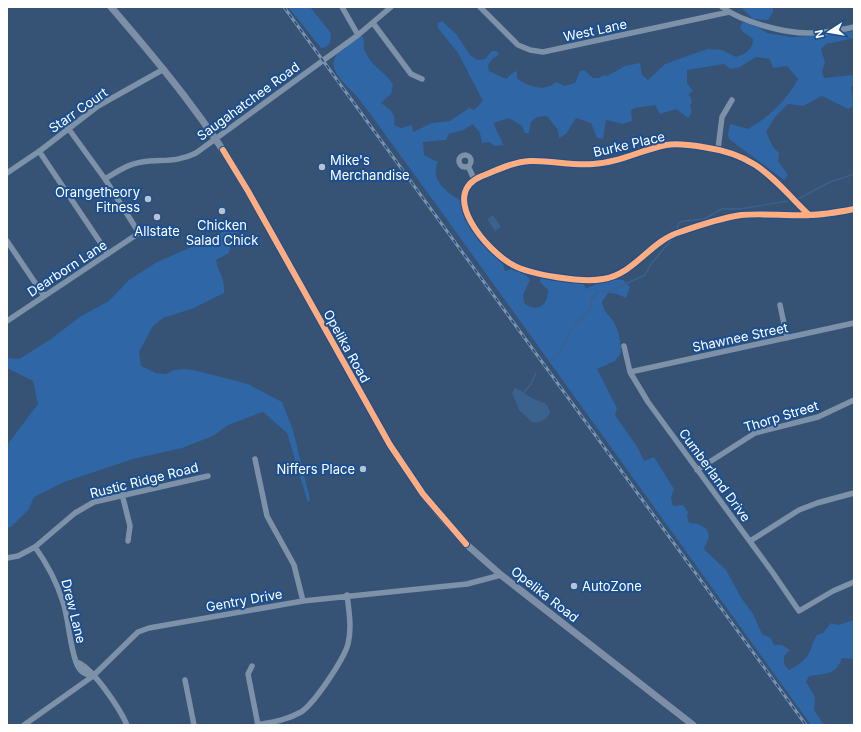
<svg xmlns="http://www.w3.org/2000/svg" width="861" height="732" font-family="Inter,sans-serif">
<rect width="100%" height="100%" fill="#365274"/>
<path fill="#2f66a5" d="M288 7H310L331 33 330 43 326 47 321 48Z
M741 7H773V12L768 20 753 19Z
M442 21 456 34 470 55 477 60 485 59 492 51H497L499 55 493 58 488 65 489 71 506 79 515 71 517 72V78L519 80C531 87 546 92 556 82L564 86 575 83 580 71 584 70 593 78H599L604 75 607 76 625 66 640 63 642 75 648 80 665 64 707 49 722 50 736 57C745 54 753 50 753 39L743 32 740 27 743 22 758 27 767 33 791 37 817 36 854 31V38L826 44 821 49 825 62 822 72 824 78 854 75V86L851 87 854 106 848 109 822 96 803 106 788 104 775 117 766 132 773 147 779 153 778 161 788 175 784 180 729 139 728 134 730 124 748 129C769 117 786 101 798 79L787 66 773 68 770 59 756 57 740 67 730 69 724 64 687 70V83L693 91 689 94 692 102 690 106 692 112 688 118 676 109 660 114 655 105 634 108 631 111 632 121 623 124 606 120 603 139 597 138 591 123 576 118 566 134 559 138 558 130 547 116 537 117 531 122 529 133H525L522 126 509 118 494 123C495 131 501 136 503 145L494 146 490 142 482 143 480 133 473 124 463 130 449 134 446 140 423 142 424 155 438 162C429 179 447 193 460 200L465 220 474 230 479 241 503 264 505 271 514 268 526 275 530 280 523 295 524 303C537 313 548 306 548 290L540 282 541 278 546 276 584 284 586 289C598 282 610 279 623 280L630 287 626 298 617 294 608 293 602 302C604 313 607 312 613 321 619 330 621 342 621 353L615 361 597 369 617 408 615 415 638 448 644 461 654 457 674 489 671 497 673 506 683 505 688 512 687 517 689 523 698 524 707 529 709 537 704 549 726 570 742 599 753 614 762 634 771 638 774 645H782L790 650 784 656V664L789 670C796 666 806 660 809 653 812 647 813 641 817 635L823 633 831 623 838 625 854 620V659L842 658C835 677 825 673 809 676L806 682 815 697 814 710 824 725H811L417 178C397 152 379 125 359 99 352 90 337 79 334 68 331 52 349 42 362 36 366 42 362 46 365 51 370 65 385 72 393 84L391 94 381 103C389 109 397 113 394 125L401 128 412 125 413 132 432 123 450 121 469 108 474 110 483 101 458 53 438 28V23Z
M237 224 239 230 232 240 229 253 216 260C219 275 225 276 224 293L194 308 163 318 153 326 139 352 141 366 156 373 166 374 174 370 185 369 194 370 248 384 282 402 293 430 310 499 308 503 287 433 263 412 228 425 213 436 182 448 133 459 64 482 34 497 29 509 11 527 7 528V445L38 404 33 381 7 368V358L19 359 51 339 81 316 109 301 129 280 157 262 208 240Z"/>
<path fill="#3b618d" d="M493 215 501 227 495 231 487 219Z
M515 388C522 390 526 395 532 398 540 403 548 400 550 413 546 420 541 422 533 423L519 410 512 393Z"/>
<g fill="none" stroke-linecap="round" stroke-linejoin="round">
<path stroke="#3b618d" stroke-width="1.5" d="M798 199 830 182 854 174
M677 229 679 223 683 221 704 219 722 209H739L788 201
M551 361 562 348 573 327 591 308V301L597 292 602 291 608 292 645 275 651 264 672 239
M524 392 531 384 536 373"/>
<path stroke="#7d92a8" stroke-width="5.5" d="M342 7 358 35
M480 7 518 45 530 50 543 52 729 12
M722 7C742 22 786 34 811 33 825 33 840 30 854 27
M373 23 411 74 422 79
M718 149 722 117 732 100
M39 151 108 254
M459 161a6 6 0 1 1 12 0a6 6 0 1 1-12 0Z
M469 168 474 179
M7 173 41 150 98 106 164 69
M105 179C116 172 128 164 142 162 163 159 176 163 196 153L358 35 391 7
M809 215C772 179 759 155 703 147 691 145 678 143 666 145 641 150 618 163 593 164 572 166 551 160 530 161 513 162 497 170 482 176 437 194 488 252 513 265 531 275 583 283 603 279 635 274 650 241 680 232 700 225 721 218 741 215 764 213 786 216 808 215 823 215 839 212 854 209
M7 241 44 296
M780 305 787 338
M7 321 139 233 105 179 68 128
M624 346 630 372 648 402 773 573 799 611 833 591 854 582
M630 372 854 323
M255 459 267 516 294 565 303 601
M697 470 755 433 818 417 854 400
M122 494 130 526 128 541
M750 541 799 510 817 503 854 493
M35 547C48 565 56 580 63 602 69 621 69 642 76 662
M7 558 18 556 35 547 75 513 94 502 208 476
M252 666 248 674 258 725
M93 676C83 674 79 671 76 662 92 666 120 709 127 725
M185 680 194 725
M24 725 93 676 138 632 149 628 303 601 467 584 501 575
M257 725C272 722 287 720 301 712 314 704 344 659 348 644 352 628 349 611 347 595"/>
<path stroke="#7d8ea7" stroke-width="7" d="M111 7C161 65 210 124 248 191L390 445 423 494 441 516 466 544 501 575 693 725"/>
<defs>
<path id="rail" d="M284 7 806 725"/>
</defs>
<use href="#rail" stroke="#7e92a7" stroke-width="3"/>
<use href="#rail" stroke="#1b4f8f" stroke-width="1.5" stroke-dasharray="4.5" stroke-linecap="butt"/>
<defs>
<path id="cycleway" d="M223 150 248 191 390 445 423 494 466 544
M809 215C772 179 759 155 703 147 691 145 678 143 666 145 641 150 618 163 593 164 572 166 551 160 530 161 513 162 497 170 482 176 437 194 488 252 513 265 531 275 583 283 603 279 635 274 650 241 680 232 700 225 721 218 741 215 764 213 786 216 808 215 823 215 839 212 854 209"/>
</defs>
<use href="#cycleway" stroke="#1b4f8f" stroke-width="8"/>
<use href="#cycleway" stroke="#ffac80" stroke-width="6"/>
</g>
<g fill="#b9c2ce" stroke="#1b4f8f" stroke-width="1.5">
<circle cx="322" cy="167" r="4"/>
<circle cx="148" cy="199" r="4"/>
<circle cx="222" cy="211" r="4"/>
<circle cx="157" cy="217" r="4"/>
<circle cx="363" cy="469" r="4"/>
<circle cx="574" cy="586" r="4"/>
</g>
<g text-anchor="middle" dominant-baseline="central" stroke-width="4" stroke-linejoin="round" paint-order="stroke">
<g font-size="13" fill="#fff" stroke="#1b4f8f">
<text transform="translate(595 30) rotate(-12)">West Lane</text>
<text transform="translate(248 101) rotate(-36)">Saugahatchee Road</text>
<text transform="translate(78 110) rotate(-35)">Starr Court</text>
<text transform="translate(629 144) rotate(-13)">Burke Place</text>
<text transform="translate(67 268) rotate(-33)">Dearborn Lane</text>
<text transform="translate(740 337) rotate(-12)">Shawnee Street</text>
<text transform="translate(347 346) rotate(61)">Opelika Road</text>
<text transform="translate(781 416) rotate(-17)">Thorp Street</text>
<text transform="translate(715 475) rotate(54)">Cumberland Drive</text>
<text transform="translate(144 480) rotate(-14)">Rustic Ridge Road</text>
<text transform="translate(545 594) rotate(38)">Opelika Road</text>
<text transform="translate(244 600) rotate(-10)">Gentry Drive</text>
<text transform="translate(74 611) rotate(76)">Drew Lane</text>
</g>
<g font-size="13" fill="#fff" stroke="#1b4f8f" text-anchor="start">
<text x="330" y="160">Mike's<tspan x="330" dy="15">Merchandise</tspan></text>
<text x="140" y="192" text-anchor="end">Orangetheory<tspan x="140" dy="15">Fitness</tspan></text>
<text x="222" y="225" text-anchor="middle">Chicken<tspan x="222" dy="15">Salad Chick</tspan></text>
<text x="157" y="231" text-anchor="middle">Allstate</text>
<text x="355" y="469" text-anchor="end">Niffers Place</text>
<text x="582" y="586">AutoZone</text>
</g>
</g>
<rect width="861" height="732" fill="none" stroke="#ffffff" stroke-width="16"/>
<g transform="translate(829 32) rotate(258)" stroke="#1b4f8f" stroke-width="3" paint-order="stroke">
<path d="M0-3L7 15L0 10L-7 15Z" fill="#ffffff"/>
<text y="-6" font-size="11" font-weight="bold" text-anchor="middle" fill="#ffffff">N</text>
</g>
</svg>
